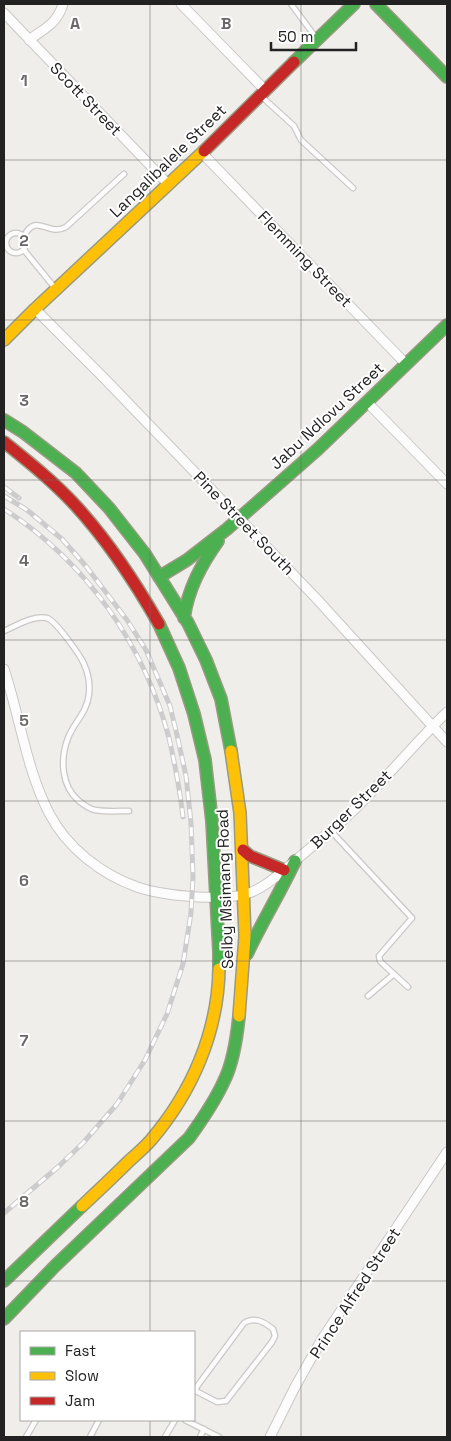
<svg xmlns="http://www.w3.org/2000/svg" width="451" height="1441" font-family="'Space Grotesk',sans-serif">
<rect width="100%" height="100%" fill="#f0eeeb"/>
<g fill="none" stroke-linecap="round" stroke-linejoin="round">
<defs>
<path id="lane" d="M291 4 317 39
M261 96 294 126 301 140 353 188
M6 243a10 10 0 1 1 20 0a10 10 0 1 1-20 0Z
M24 236C36 212 48 237 66 227L124 174
M24 250 55 288
M4 631C16 626 33 615 47 618 56 621 80 655 84 664 88 673 90 685 89 694 87 713 74 722 68 738 60 759 61 786 79 801 84 805 89 809 95 810 106 812 118 811 129 811
M331 831 412 918 379 956 380 961 383 964 408 987
M368 996 394 974
M194 1392 198 1385 244 1323C254 1316 264 1322 273 1329L275 1336 272 1342 226 1401 217 1402 194 1390
M185 1420 219 1437
M26 1437 36 1420
M90 1437 99 1420
M165 1437 175 1420
M200 1437 204 1429"/>
<path id="street" d="M181 4 265 90
M4 13 169 185
M29 40C45 28 57 24 63 4
M202 153 406 364
M35 309 103 377 315 597 447 742
M367 402 447 484
M4 669C20 717 26 768 49 813 67 848 101 874 137 887 163 896 219 901 246 894 266 888 280 873 296 860 317 842 339 825 359 805 389 775 416 742 447 712
M270 1437 295 1387 322 1339 447 1152"/>
<path id="fast" d="M376 4 447 77
M294 62 354 4
M4 420 23 432 76 473 109 508 145 554 188 623 206 660 221 699 231 751
M159 577 187 560 227 529 318 449 447 325
M184 618C188 589 201 565 218 541
M159 624 179 668 194 714 205 760 212 821 219 952V969
M247 954C262 922 280 893 295 861
M4 1281 82 1206
M4 1319 55 1266 189 1138C202 1120 215 1101 224 1081 233 1063 237 1036 239 1016"/>
<path id="slow" d="M4 340 35 309 204 151
M231 751 240 813 245 936 239 1016
M82 1206C98 1191 114 1176 129 1161 137 1154 145 1147 151 1140 192 1092 218 1032 219 969"/>
<path id="jam" d="M204 151 294 62
M4 442C29 462 54 482 76 506 109 542 135 582 159 624
M243 850 250 856 284 870"/>
</defs>
<use href="#lane" stroke="#c9c8c7" stroke-width="7"/>
<use href="#street" stroke="#c9c8c7" stroke-width="11"/>
<use href="#fast" stroke="#999a82" stroke-width="14"/>
<use href="#slow" stroke="#999a82" stroke-width="14"/>
<use href="#jam" stroke="#999a82" stroke-width="14"/>
<use href="#lane" stroke="#fdfcfc" stroke-width="4.5"/>
<use href="#street" stroke="#fdfcfc" stroke-width="9"/>
<use href="#fast" stroke="#4caf50" stroke-width="11"/>
<use href="#slow" stroke="#ffc107" stroke-width="11"/>
<use href="#jam" stroke="#c62828" stroke-width="11"/>
<defs>
<path id="rail" d="M4 487 19 498
M4 496 27 510 62 539 85 565 127 620 146 650 170 706 177 735 186 776 191 823 193 877 191 913 183 964 167 1014 145 1060 117 1104 83 1143 58 1167 4 1213
M4 509C86 562 144 644 169 738 175 764 180 791 183 817"/>
</defs>
<use href="#rail" stroke="#ccc" stroke-width="5"/>
<use href="#rail" stroke="#fff" stroke-width="3" stroke-dasharray="9" stroke-linecap="butt"/>
</g>
<path fill="none" stroke="#6a6968" stroke-width="1" stroke-opacity="0.55" d="M150 4V1332M301 4V1437M4 160H447M4 320H447M4 480H447M4 640H447M4 801H447M4 961H447M4 1121H447M4 1281H447M150 1420V1437"/>
<g text-anchor="middle" dominant-baseline="central" stroke-width="4" stroke-linejoin="round" paint-order="stroke">
<g font-size="16" fill="#222" stroke="#fff">
<text transform="translate(86 99) rotate(46)">Scott Street</text>
<text transform="translate(168 161) rotate(-44)">Langalibalele Street</text>
<text transform="translate(305 259) rotate(46)">Flemming Street</text>
<text transform="translate(327 416) rotate(-43)">Jabu Ndlovu Street</text>
<text transform="translate(244 523) rotate(46)">Pine Street South</text>
<text transform="translate(351 809) rotate(-44)">Burger Street</text>
<text transform="translate(225 889) rotate(-92)">Selby Msimang Road</text>
<text transform="translate(355 1293) rotate(-57)">Prince Alfred Street</text>
</g>
</g>
<g font-size="16" text-anchor="middle" font-weight="bold" fill="#6a6968" stroke="#fff" stroke-width="4" stroke-linejoin="round" paint-order="stroke">
<text x="75" y="29">A</text>
<text x="226" y="29">B</text>
<text x="24" y="86">1</text>
<text x="24" y="246">2</text>
<text x="24" y="406">3</text>
<text x="24" y="566">4</text>
<text x="24" y="726">5</text>
<text x="24" y="886">6</text>
<text x="24" y="1046">7</text>
<text x="24" y="1207">8</text>
</g>
<rect width="451" height="1441" fill="none" stroke="#222222" stroke-width="10"/>
<rect x="20" y="1331" width="175" height="90" fill="#ffffff" stroke="#a7a7a7"/>
<rect x="30" y="1347" width="25" height="8" fill="#4caf50" stroke="#a7a7a7"/>
<text x="65" y="1356" font-size="15" fill="#222222">Fast</text>
<rect x="30" y="1372" width="25" height="8" fill="#ffc107" stroke="#a7a7a7"/>
<text x="65" y="1381" font-size="15" fill="#222222">Slow</text>
<rect x="30" y="1397" width="25" height="8" fill="#c62828" stroke="#a7a7a7"/>
<text x="65" y="1406" font-size="15" fill="#222222">Jam</text>
<path d="M271 42v8h85v-8" fill="none" stroke="#222222" stroke-width="2.5"/>
<text x="278" y="42" font-size="15" fill="#222222" stroke="#ffffff" stroke-width="4" paint-order="stroke">50 m</text>
</svg>
